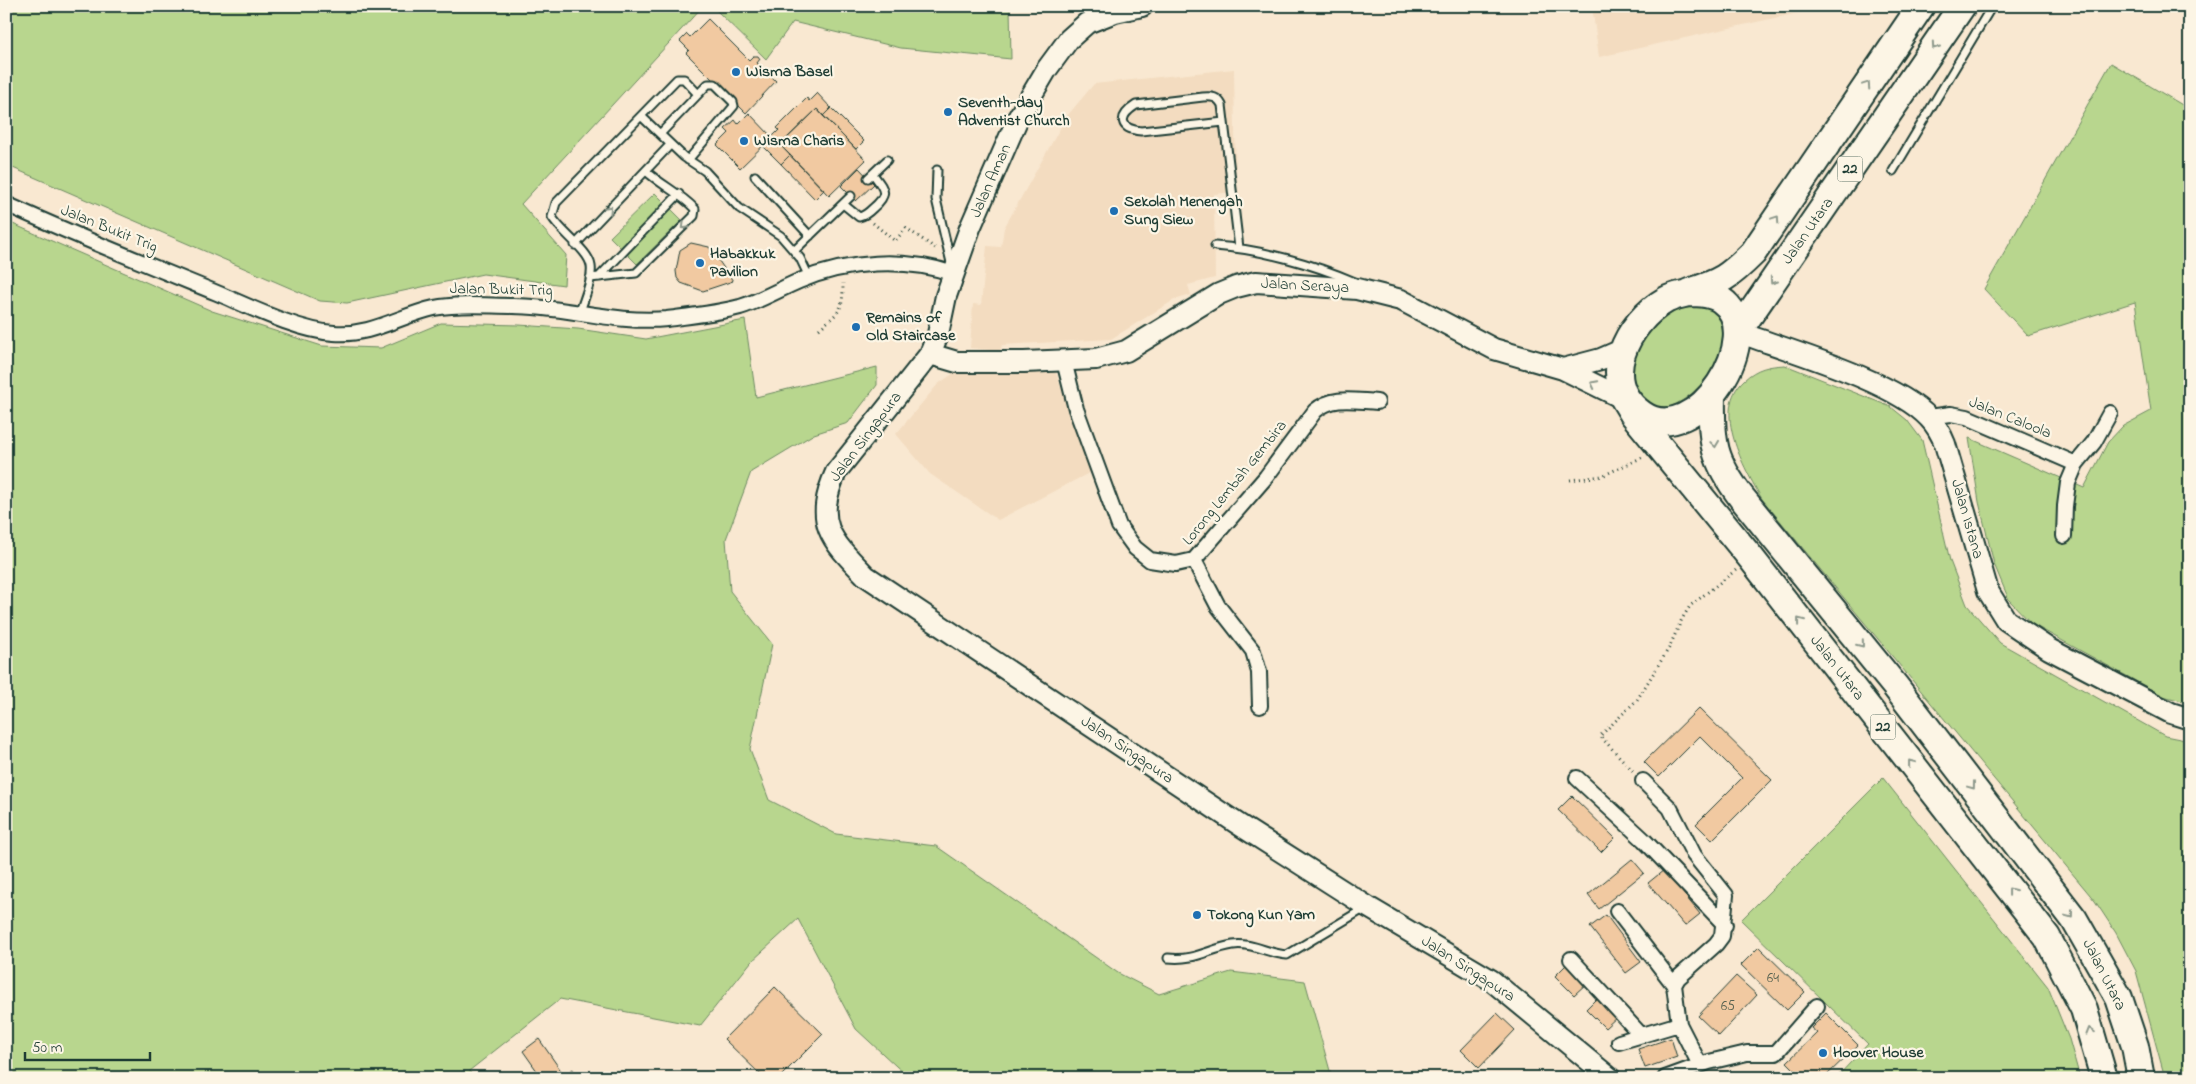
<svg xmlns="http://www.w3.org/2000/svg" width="2196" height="1084" font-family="'Indie Flower',sans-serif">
<rect width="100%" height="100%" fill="#f9e8d1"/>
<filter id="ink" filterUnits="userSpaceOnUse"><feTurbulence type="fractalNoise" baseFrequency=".02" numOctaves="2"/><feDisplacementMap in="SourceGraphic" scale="10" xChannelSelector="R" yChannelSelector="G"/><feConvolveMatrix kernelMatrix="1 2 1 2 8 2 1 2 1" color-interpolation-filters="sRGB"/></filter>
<g filter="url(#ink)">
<path fill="#f3dcc0" d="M1592 6H1829L1599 57Z
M1234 69 1236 192 1214 194 1215 278 1188 285 1191 295 1174 300 1111 339 1002 345 1000 351 970 348 973 304 981 305 987 246 1001 247 1004 228 1067 116 1094 84Z
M1046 367 1056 373 1091 472 998 520 930 474 896 434 938 384 957 371Z"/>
<path fill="#b8d68e" stroke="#6c8a61" d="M6 6H703L521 204 566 255 564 285 483 274 347 303 320 301 6 165Z
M712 6H1010L1011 59 901 48 793 22 766 59Z
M2111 63 2184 106 2190 94V703L2163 696 2032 624 2009 600 1994 564 1979 502 1969 438 2084 488 2108 442 2123 426 2151 411 2135 302 2028 336 1984 289Z
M655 193 682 220 637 264 610 237Z
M6 221 212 311 322 346 381 348 441 323 519 325 578 329 646 339 745 320 756 397 877 367V385L848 423 814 434 751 472 726 539 730 591 772 644 750 749 769 800 836 834 936 846 1118 973 1159 994 1231 972 1305 981 1332 1078H1074L1063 1073 1058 1078H971L965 1075 909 1078 856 1029 798 919 751 962 700 1026 560 999 469 1071 475 1078H6Z
M1685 301 1711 307C1716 313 1722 319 1723 326 1728 356 1702 390 1678 403 1672 407 1663 407 1656 408L1632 389C1631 341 1645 325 1685 301Z
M1785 365 1891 407 1907 420 1922 440 1950 561 1967 605 2000 643 2165 736 2190 741V1078H2165L2136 971 2116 933 2095 901 1762 499C1744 468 1711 410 1744 380 1757 368 1768 366 1785 365Z
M1883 778 2048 987 2069 1039 2080 1078H1836L1868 1044 1741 920Z"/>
<path fill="#f1c9a1" stroke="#1f3d34" d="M708 19 749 60 753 56H758L760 59 757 63 776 81 746 113 686 53 689 50 680 41 687 34 690 37Z
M817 93 831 108 823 116 817 109 780 145 790 155 781 164 763 146 779 130 777 128 807 98 809 101Z
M831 108 864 141 856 149 823 116Z
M817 109 866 160 829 196 780 145Z
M749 113 772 137 740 168 717 145 729 133 725 129 735 120 738 124Z
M790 155 824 190 815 199 781 164Z
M859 168 874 184 856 201 841 186Z
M691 243 709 247 733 281 703 291 681 283 677 278 676 271 680 250Z
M1699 708 1772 780 1712 840 1696 824 1742 778 1700 736 1659 777 1644 762Z
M1572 796 1615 838 1601 852 1558 810Z
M1632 859 1644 873 1599 909 1588 895Z
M1664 870 1700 914 1685 926 1648 883Z
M1606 915 1641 962 1626 973 1590 927Z
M1759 947 1805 992 1787 1010 1741 965Z
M1568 963 1587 983 1574 995 1555 976Z
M1736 976 1757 995 1719 1036 1698 1016Z
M775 987 823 1034 779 1078H764L724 1039Z
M1599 996 1618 1016 1605 1028 1586 1009Z
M1497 1013 1515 1030 1479 1068 1461 1050Z
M1826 1013 1858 1045 1824 1078H1803L1787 1062 1817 1033 1811 1028Z
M1671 1038 1677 1057 1645 1068 1638 1049Z
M539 1039 564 1075 573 1069 579 1078H542L523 1051Z
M1399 1070 1405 1078H1389Z"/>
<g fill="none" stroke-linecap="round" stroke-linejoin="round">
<defs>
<path id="lane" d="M641 116 684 157 705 171 739 208 781 236 800 258 809 277
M1224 122 1141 131C1120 129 1117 117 1136 105L1203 97C1212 96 1218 97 1222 105L1239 248
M660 134 708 84H715L733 102 734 106 688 160
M937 170 936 199 952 267
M1893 171 1992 6
M755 176 810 236
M868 178 887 160
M843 204 859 217C865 216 869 212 873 208 890 194 884 189 873 174
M575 245 670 145
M1215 246C1260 249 1313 264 1355 282
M794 251 851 196
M599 277 679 194
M590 278 636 273 694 216 695 209C680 193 661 185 646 171
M580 312C584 298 593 280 591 266 589 251 561 232 552 217L556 203 677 79H684L698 94
M1168 958C1196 961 1208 949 1233 945 1251 942 1269 954 1287 955L1365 908"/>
<path id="street" d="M6 204C76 236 146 264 217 293 250 307 299 331 334 333 371 336 399 316 434 308 460 303 488 306 513 306 565 306 615 324 667 319 690 316 718 313 740 307 760 301 780 289 799 281 847 261 905 257 954 274
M1064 361 1076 409 1119 526 1135 548 1150 560 1176 564 1194 560 1266 477 1315 411C1333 395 1355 401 1377 402
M1929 417 1951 414 1967 417 2076 464
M2064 536 2065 506 2068 483 2076 464 2094 442 2110 413
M1194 560 1218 606 1253 651 1259 672 1260 706
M1577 778 1644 840 1725 925
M1643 781 1670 808 1694 855 1726 895 1722 936 1716 944 1678 978 1674 985 1679 1024 1700 1065
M1617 911 1674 985
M1571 959 1641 1035
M1619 1042 1679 1024
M1665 1078 1709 1062 1747 1053H1776L1817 1006"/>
<path id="secondary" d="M1142 6 1115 12 1087 23 1069 39 1047 69 1018 118 970 228 946 296 938 334 930 354 836 472C813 523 831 540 866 576L1238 824 1368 907 1491 980 1610 1078
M1738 332C1787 350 1895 381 1929 418 1937 426 1941 434 1945 444L1988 591 2006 620 2049 649 2171 713 2190 719
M930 354 957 362H1024L1096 359 1126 351 1219 294 1236 287 1256 282 1357 289 1401 300 1494 349 1563 369 1624 399
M1563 369 1601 359 1624 349"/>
<path id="highway" d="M1689 292C1721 282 1729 277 1753 253L1921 6
M1688 293C1699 293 1712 293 1721 300 1770 333 1695 452 1642 414 1596 382 1627 322 1666 300 1673 296 1681 295 1688 293Z
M1738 332 1962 6
M1712 396C1711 442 1713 460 1742 498L1895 686 2074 919 2119 998 2135 1046 2141 1078
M1624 399 1633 414 1751 558 2047 937 2084 1009 2104 1078"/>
</defs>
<use href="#lane" stroke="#1f3d34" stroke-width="11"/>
<use href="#street" stroke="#1f3d34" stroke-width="18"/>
<use href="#secondary" stroke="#1f3d34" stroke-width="24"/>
<use href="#highway" stroke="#1f3d34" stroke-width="30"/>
<path stroke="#1f3d34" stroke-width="3" stroke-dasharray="1 4" stroke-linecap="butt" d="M873 223 895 241 906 228 935 248
M819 329C840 311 843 312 843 283
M1570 480 1602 476 1643 457
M1633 771 1600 736 1637 700 1669 648 1682 619 1690 606 1736 570"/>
<use href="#lane" stroke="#fcf5e5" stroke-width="7"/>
<use href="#street" stroke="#fcf5e5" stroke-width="14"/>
<use href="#secondary" stroke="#fcf5e5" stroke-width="20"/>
<use href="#highway" stroke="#fcf5e5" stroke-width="26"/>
</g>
<defs><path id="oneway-chevron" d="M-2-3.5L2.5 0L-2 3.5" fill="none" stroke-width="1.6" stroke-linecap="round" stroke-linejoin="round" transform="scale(1.25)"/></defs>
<g stroke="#8e998c">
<use href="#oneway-chevron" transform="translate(1935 46) rotate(125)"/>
<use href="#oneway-chevron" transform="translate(1867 85) rotate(-56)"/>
<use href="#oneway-chevron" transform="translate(609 209) rotate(-46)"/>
<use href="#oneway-chevron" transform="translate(1776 219) rotate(-56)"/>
<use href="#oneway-chevron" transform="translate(685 226) rotate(135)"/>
<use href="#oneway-chevron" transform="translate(1773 281) rotate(125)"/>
<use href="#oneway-chevron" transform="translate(1594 384) rotate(-153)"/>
<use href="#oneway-chevron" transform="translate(1715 444) rotate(82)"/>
<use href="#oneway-chevron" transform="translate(1800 621) rotate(-128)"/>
<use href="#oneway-chevron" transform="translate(1861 644) rotate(51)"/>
<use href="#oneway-chevron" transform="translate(1911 763) rotate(-128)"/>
<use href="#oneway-chevron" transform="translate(1972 786) rotate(53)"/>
<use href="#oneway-chevron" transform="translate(2011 891) rotate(-128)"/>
<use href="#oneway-chevron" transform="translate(2070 915) rotate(53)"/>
<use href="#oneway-chevron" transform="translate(2090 1031) rotate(-106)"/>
</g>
</g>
<g fill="#1f6fb2" stroke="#fcf5e5" stroke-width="2">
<circle cx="736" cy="72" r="5"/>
<circle cx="948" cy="112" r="5"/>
<circle cx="744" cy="141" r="5"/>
<circle cx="1114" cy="211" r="5"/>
<circle cx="700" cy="263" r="5"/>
<circle cx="856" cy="327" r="5"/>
<circle cx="1197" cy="915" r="5"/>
<circle cx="1823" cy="1053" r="5"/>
</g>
<g text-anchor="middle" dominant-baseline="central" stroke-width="4.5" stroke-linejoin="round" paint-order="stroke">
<g font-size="14" fill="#54604f">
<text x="1773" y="978">64</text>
<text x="1728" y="1006">65</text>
</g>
<g fill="#fcf5e5" stroke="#617469" stroke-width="1">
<rect x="1837.5" y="156.5" width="25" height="25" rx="4"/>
<rect x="1870.5" y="714.5" width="25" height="25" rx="4"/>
</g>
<g font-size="15" font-weight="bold" fill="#1f3d34">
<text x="1850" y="169">22</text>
<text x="1883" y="727">22</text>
</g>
<g font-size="16" font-weight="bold" fill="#1f3d34" stroke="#fcf5e5" text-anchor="start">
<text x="746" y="72">Wisma Basel</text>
<text x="958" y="103">Seventh-day<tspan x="958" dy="18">Adventist Church</tspan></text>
<text x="754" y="141">Wisma Charis</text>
<text x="1124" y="202">Sekolah Menengah<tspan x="1124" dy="18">Sung Siew</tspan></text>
<text x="710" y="254">Habakkuk<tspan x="710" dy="18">Pavilion</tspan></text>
<text x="866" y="318">Remains of<tspan x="866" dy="18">Old Staircase</tspan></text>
<text x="1207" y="915">Tokong Kun Yam</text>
<text x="1833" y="1053">Hoover House</text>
</g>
<g font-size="16" fill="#1f3d34" stroke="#fcf5e5">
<text transform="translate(991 181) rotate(-66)">Jalan Aman</text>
<text transform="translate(109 229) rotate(22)">Jalan Bukit Trig</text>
<text transform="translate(1808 231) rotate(-55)">Jalan Utara</text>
<text transform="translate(1305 286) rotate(3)">Jalan Seraya</text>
<text transform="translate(501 290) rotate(1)">Jalan Bukit Trig</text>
<text transform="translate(2010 418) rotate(22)">Jalan Caloola</text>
<text transform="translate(866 437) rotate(-53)">Jalan Singapura</text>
<text transform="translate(1235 483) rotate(-51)">Lorong Lembah Gembira</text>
<text transform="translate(1967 519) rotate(74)">Jalan Istana</text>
<text transform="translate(1837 668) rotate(52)">Jalan Utara</text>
<text transform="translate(1127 750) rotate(34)">Jalan Singapura</text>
<text transform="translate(1468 969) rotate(33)">Jalan Singapura</text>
<text transform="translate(2104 975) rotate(63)">Jalan Utara</text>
</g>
</g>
<rect width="2196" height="1084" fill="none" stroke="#fcf5e5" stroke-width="25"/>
<rect x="12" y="12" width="2171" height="1059" fill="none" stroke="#1f3d34" stroke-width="2" filter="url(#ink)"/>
<path d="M25 1052v8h125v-8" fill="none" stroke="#1f3d34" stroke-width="2.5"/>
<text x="32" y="1052" font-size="15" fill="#1f3d34" stroke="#fcf5e5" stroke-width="4" paint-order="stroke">50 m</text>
</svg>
